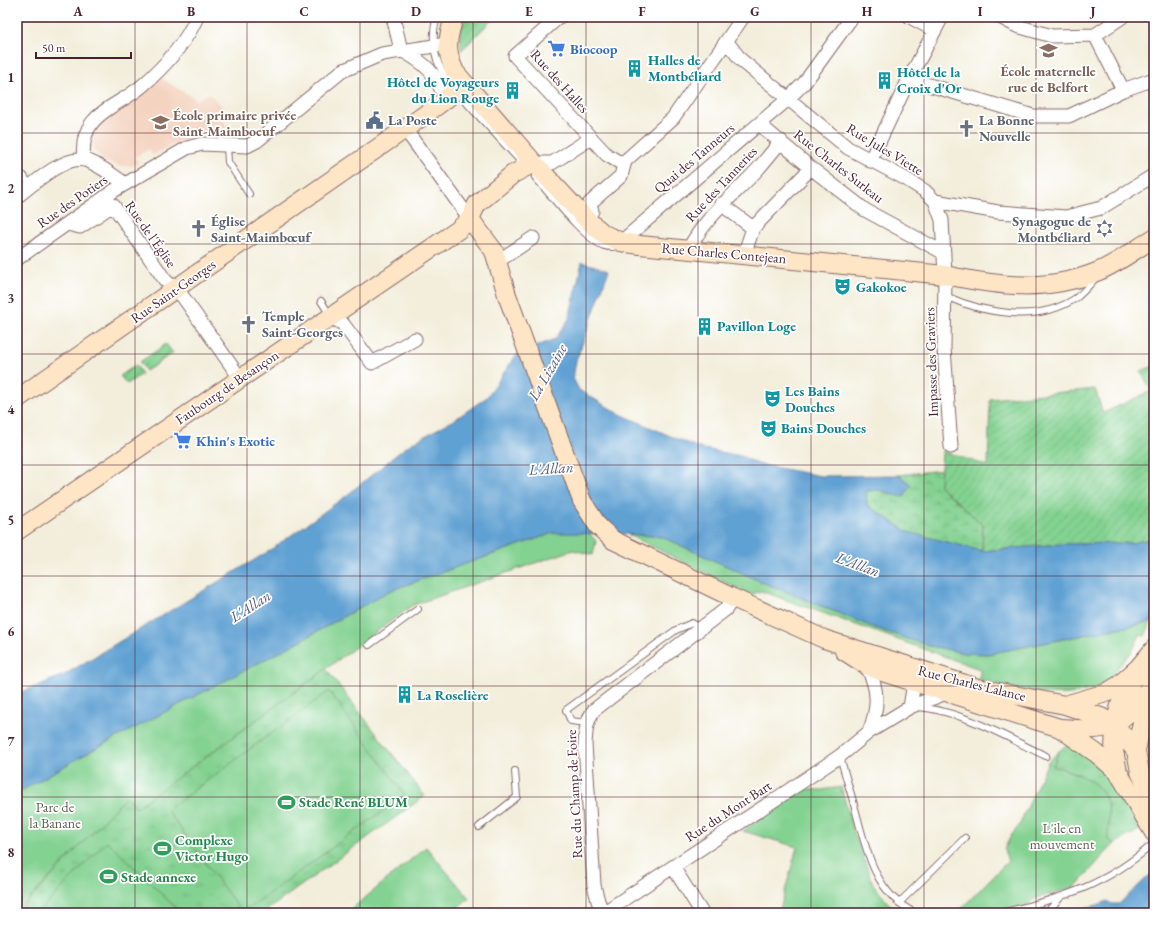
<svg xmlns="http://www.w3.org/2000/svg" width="1171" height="930" font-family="'EB Garamond',serif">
<defs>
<pattern id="grass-tufts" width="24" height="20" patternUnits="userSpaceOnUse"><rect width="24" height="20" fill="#83d291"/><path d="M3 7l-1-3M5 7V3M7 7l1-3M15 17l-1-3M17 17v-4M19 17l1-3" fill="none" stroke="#73b47d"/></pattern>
<pattern id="wetland-marsh" width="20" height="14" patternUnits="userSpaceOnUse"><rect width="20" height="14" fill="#83d291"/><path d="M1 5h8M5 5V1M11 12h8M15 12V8" fill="none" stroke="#73b47d"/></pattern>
<pattern id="garden-furrows" width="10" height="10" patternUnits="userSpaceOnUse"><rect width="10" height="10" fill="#83d291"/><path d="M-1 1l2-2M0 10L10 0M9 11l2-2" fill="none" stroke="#73b47d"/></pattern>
</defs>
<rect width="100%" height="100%" fill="#fff"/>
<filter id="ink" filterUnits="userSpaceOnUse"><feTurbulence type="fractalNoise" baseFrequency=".025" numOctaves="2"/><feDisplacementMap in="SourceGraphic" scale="8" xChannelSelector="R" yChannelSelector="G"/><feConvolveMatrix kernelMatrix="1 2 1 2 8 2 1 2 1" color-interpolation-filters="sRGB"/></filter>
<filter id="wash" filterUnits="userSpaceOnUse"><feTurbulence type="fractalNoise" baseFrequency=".012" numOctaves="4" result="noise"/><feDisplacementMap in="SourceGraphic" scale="16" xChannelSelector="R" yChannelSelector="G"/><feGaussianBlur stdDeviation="0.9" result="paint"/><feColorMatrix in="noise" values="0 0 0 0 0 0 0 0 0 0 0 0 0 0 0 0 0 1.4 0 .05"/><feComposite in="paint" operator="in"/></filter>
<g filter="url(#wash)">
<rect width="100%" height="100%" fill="#f3eedb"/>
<path fill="#f4d3c0" d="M159 77 197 100 209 93 229 114 222 118 227 127 224 131 219 133H198L153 155 149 149 135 157 138 163 132 166H119L105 161 94 151 91 143 94 125Z"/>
<path fill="url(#grass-tufts)" stroke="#66785e" d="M326 669 425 796 263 913H17L127 795 136 807Z
M1068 744 1095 760 1141 829 1114 844 1107 840 1108 805 1081 775 1053 766 1059 751Z"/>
<path fill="url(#wetland-marsh)" stroke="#66785e" d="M941 470 940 486 983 525 982 551 908 532 867 505 866 491 878 490 903 497 911 485 899 475Z"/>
<path fill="#83d291" stroke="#66785e" d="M588 532 596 541 593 555 573 550 413 605 136 808 127 796 17 912V793L91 751 302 640 389 591 553 533Z
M627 534 662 537 762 582 875 628 926 645 964 653 988 654 1151 622 1145 636 1140 635 1131 653 1113 673 1115 678C1070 707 1026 691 978 679L981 670 977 668 761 591 750 595Z
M329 691 405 795 242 913 167 810Z
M1059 751 1053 766C1075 773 1103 780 1108 806 1110 816 1108 829 1108 840L1114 844 1075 887 1034 899 1022 913H957L1008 861 1004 850 1010 837 1019 826 1048 762Z
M841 787 852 827 873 884 888 903 901 913H779L797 847 743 831 805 789 821 790Z
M107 841 181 913H38Z
M426 847 469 898 451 913H347Z"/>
<path fill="url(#garden-furrows)" stroke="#66785e" d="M490 17H495L461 51 460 32 464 19H482Z
M166 344 173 353 146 371 140 362Z
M136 365 142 374 127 384 120 376Z
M1154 366V538L1132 543 1062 544 982 551 983 525 940 486 942 451 988 466 990 399 1095 389 1103 413 1151 391 1141 371Z"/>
<path fill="#60a1d3" stroke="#55607f" d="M582 262 609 270 576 361 573 378 579 390 618 413 668 435 699 448 741 456 758 464 821 476 899 475 911 485 903 497 878 490 866 491 867 505 908 532 982 551 1062 544 1132 543 1154 538V621L988 654 964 653 926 645 875 628 762 582 662 537 627 534 553 533 389 591 302 640 91 751 17 793V694L64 675 269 551 346 496 407 446 457 418 487 397 517 354 555 339 569 319Z
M1154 871V913H1068C1081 906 1094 908 1107 901L1112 904H1119Z"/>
</g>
<g filter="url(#ink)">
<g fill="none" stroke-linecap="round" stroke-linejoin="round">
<defs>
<path id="lane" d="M437 17C432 31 433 51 439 65 446 82 462 97 474 111 491 129 507 147 524 165
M227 146 228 162 249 194
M24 176 31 187
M535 177C551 195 583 238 604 246 607 247 611 247 613 247L617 245
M945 296C984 313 1037 324 1076 298 1083 293 1089 285 1095 279
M321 301 330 315
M369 645 418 609
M918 707C963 711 1005 737 1046 756
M587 723 571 721 566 710 676 630 692 623 700 628
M840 756C845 775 851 793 856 812 866 850 876 896 916 913
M479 827 517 797 515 771
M899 903 965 838
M1001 913C1062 898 1106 886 1154 843
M1046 913 1060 898"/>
<path id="street" d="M393 17 401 50
M559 17 515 56 607 155 619 162 625 161
M910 17 934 30
M1000 17 1017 26 1052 36 1095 35 1122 17
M1095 35 1123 90
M727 42 741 60 848 148 906 179 925 191 935 201 942 220 945 275 944 348 951 447
M401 50C425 63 437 73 445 100
M909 79 1033 116H1069L1123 90 1154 79
M759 124 811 168 865 210 944 253
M405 129 470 219
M84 160C78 113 115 109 142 86 164 67 185 44 197 17
M625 161 673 118 743 17
M870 161 909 79 942 17
M534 163H552L590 139
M17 197C32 185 63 156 84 160 93 161 117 178 125 184
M935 201 998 212 1066 217 1101 208 1154 175
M721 204 753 228
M586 219 592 211 590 203 621 176 625 161
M67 224 80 227 113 205 165 280 183 297 240 378
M621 242 788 99 805 82 852 17
M688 250C707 215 731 198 757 170 765 161 773 151 781 141
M744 255 753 228 811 168
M17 259 115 190 187 148 202 144 247 146 257 141 342 71 382 54 447 44
M498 261 533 238
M331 317 343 324 372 363 415 339
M866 665C879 689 879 707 869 732
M910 707 946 693
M673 867 702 913
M603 913 800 783 840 756 869 732 910 707 913 689 911 673
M603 913 598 901 594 885 585 744C586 731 586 721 594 710L726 609 733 598"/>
<path id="secondary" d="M454 17C447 40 445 50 455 72L534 163 586 219 604 234 621 242 640 245 945 275C998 286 1046 293 1099 271 1118 263 1136 249 1154 238
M470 219 494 251 507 295 582 501 598 526 613 540 733 598 824 639 978 688 1065 705 1106 693 1119 685 1138 668
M17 399 405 129 445 100 464 83
M17 531 458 230 470 219 477 204 513 174 534 163
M1154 649 1138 668 1120 705 1115 725 1114 750 1118 772 1154 833
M844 651 866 665 885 673 1060 728 1096 753 1118 772
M1065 705 1101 717 1115 725 1136 751 1140 772 1154 802
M1061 728C1112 732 1116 729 1149 689
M1136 751 1154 663"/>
</defs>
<use href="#lane" stroke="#856769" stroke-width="8"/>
<use href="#street" stroke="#856769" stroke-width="15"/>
<use href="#secondary" stroke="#856769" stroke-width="20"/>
<use href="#lane" stroke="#fff" stroke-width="6"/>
<use href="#street" stroke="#fff" stroke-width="13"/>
<use href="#secondary" stroke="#fde5c5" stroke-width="18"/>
</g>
</g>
<path fill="none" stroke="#4a1f2b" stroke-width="1" stroke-opacity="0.55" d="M135 17V913M247 17V913M360 17V913M473 17V913M586 17V913M698 17V913M811 17V913M924 17V913M1036 17V913M17 133H1154M17 244H1154M17 354H1154M17 465H1154M17 576H1154M17 686H1154M17 797H1154"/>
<defs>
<symbol id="supermarket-bare" viewBox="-9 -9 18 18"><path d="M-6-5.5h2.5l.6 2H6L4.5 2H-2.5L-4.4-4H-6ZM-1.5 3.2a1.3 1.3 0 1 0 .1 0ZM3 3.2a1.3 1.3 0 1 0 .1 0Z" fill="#3f7fe0" stroke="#fff" stroke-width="2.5" paint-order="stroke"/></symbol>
<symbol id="school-bare" viewBox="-9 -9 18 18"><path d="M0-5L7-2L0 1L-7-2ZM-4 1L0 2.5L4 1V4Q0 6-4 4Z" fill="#8d6e63" stroke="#fff" stroke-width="2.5" paint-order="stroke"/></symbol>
<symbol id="building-bare" viewBox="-9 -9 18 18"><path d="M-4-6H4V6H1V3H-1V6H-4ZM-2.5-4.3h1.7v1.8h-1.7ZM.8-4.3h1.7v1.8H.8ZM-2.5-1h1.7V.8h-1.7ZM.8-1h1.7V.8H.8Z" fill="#0f9aa8" stroke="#fff" stroke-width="2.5" paint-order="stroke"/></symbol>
<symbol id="civic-bare" viewBox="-9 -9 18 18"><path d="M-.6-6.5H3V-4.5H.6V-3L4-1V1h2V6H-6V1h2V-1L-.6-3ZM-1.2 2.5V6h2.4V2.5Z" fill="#5c6f8a" stroke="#fff" stroke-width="2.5" paint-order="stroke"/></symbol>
<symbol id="church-bare" viewBox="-9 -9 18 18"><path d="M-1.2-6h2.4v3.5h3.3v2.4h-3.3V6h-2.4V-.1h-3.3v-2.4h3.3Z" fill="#6b7280" stroke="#fff" stroke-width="2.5" paint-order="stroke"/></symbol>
<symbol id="synagogue-bare" viewBox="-9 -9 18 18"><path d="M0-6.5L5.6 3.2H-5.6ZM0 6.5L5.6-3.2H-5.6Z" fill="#6b7280" stroke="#fff" stroke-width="2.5" paint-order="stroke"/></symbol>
<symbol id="theatre-bare" viewBox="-9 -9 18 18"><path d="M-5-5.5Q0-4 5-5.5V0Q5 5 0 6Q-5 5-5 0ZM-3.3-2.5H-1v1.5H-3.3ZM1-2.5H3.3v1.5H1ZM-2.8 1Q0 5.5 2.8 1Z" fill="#0f9aa8" stroke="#fff" stroke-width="2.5" paint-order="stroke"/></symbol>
<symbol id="stadium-bare" viewBox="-9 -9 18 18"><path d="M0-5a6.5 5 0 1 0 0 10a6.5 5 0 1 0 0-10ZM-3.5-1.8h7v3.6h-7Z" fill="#2e9e5b" stroke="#fff" stroke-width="2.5" paint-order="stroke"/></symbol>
</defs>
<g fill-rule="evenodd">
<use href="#supermarket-bare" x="544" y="36" width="25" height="25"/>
<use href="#school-bare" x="1036" y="38" width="25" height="25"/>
<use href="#building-bare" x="622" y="56" width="25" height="25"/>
<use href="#building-bare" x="872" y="68" width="25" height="25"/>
<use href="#building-bare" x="500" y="78" width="25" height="25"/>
<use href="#civic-bare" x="362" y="108" width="25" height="25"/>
<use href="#school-bare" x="148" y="110" width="25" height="25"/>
<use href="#church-bare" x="954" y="116" width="25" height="25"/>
<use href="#church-bare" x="186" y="216" width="25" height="25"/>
<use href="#synagogue-bare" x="1092" y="216" width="25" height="25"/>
<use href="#theatre-bare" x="830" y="274" width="25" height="25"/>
<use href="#church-bare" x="236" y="312" width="25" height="25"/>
<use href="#building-bare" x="692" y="314" width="25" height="25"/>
<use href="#theatre-bare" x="760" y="386" width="25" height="25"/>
<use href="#theatre-bare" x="756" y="416" width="25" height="25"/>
<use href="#supermarket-bare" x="170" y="428" width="25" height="25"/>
<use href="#building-bare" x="392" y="682" width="25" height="25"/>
<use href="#stadium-bare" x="274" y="790" width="25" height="25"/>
<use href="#stadium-bare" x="150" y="836" width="25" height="25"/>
<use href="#stadium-bare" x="96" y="864" width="25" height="25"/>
</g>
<g text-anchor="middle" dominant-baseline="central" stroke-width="3.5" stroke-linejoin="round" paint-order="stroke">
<g font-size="14" font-weight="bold" fill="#366cbe" stroke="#fff" text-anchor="start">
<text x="570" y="49">Biocoop</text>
<text x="196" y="441">Khin's Exotic</text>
</g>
<g font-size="14" font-weight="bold" fill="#0d838f" stroke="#fff" text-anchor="start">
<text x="648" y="60">Halles de<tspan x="648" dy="16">Montbéliard</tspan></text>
<text x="897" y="72">Hôtel de la<tspan x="897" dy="16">Croix d'Or</tspan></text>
<text x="499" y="82" text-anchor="end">Hôtel de Voyageurs<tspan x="499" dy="16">du Lion Rouge</tspan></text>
<text x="856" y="287">Gakokoe</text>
<text x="717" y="326">Pavillon Loge</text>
<text x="785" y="391">Les Bains<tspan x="785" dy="16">Douches</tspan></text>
<text x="781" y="428">Bains Douches</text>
<text x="417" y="695">La Roselière</text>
</g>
<g font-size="14" font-weight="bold" fill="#785e54" stroke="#fff">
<text x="1048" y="71">École maternelle<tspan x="1048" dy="16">rue de Belfort</tspan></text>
<text x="173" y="115" text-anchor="start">École primaire privée<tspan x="173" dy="16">Saint-Maimboeuf</tspan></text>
</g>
<g font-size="14" fill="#4a1f2b" stroke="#fff">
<text transform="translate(560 81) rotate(48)">Rue des Halles</text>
<text transform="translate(885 149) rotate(31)">Rue Jules Viette</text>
<text transform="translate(694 158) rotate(-40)">Quai des Tanneurs</text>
<text transform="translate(839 166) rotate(38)">Rue Charles Surleau</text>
<text transform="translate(721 184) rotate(-47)">Rue des Tanneries</text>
<text transform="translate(72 201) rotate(-35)">Rue des Potiers</text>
<text transform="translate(151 234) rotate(55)">Rue de l'Église</text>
<text transform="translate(724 253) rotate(5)">Rue Charles Contejean</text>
<text transform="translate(173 291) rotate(-35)">Rue Saint-Georges</text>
<text transform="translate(931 362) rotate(-92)">Impasse des Graviers</text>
<text transform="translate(227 387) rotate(-34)">Faubourg de Besançon</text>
<text transform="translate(972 683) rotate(14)">Rue Charles Lalance</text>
<text transform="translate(574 794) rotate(-93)">Rue du Champ de Foire</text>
<text transform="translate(728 811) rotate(-33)">Rue du Mont Bart</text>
</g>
<g font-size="14" font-weight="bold" fill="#4e5e75" stroke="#fff" text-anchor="start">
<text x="388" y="120">La Poste</text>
</g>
<g font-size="14" font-weight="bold" fill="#5b616d" stroke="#fff" text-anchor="start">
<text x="979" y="120">La Bonne<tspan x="979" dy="16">Nouvelle</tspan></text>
<text x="211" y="221">Église<tspan x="211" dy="16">Saint-Maimbœuf</tspan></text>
<text x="1091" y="221" text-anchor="end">Synagogue de<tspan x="1091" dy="16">Montbéliard</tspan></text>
<text x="262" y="316">Temple<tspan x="262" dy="16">Saint-Georges</tspan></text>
</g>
<g font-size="14" font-weight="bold" fill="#27864d" stroke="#fff" text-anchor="start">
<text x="299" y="802">Stade René BLUM</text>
<text x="175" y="840">Complexe<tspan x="175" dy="16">Victor Hugo</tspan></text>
<text x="121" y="877">Stade annexe</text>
</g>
<g font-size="14" fill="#5e5e4f" stroke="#fff">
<text x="55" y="807">Parc de<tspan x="55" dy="16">la Banane</tspan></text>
<text x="1062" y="828">L'ile en<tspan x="1062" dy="16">mouvement</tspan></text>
</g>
<g font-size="15" font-style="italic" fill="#545a77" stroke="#fff">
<text transform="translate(547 372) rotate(-60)">La Lizaine</text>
<text transform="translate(551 468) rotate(-4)">L'Allan</text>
<text transform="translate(858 564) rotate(20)">L'Allan</text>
<text transform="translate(250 606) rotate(-33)">L'Allan</text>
</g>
</g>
<rect width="1171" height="930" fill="none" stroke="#fff" stroke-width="44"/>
<path d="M36 52v6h95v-6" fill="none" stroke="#4a1f2b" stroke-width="2"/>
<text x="42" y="52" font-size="12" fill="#4a1f2b" stroke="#ffffff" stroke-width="3" paint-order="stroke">50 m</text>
<rect x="22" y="22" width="1127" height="886" fill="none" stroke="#4a1f2b" stroke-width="1.5"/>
<g font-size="13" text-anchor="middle" font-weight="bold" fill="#4a1f2b">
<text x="78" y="16">A</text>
<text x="191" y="16">B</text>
<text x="304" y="16">C</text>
<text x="416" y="16">D</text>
<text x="529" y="16">E</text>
<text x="642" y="16">F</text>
<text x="755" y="16">G</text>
<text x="867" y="16">H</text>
<text x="980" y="16">I</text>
<text x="1093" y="16">J</text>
<text x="11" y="82">1</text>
<text x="11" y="193">2</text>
<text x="11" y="303">3</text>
<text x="11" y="414">4</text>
<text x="11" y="525">5</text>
<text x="11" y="636">6</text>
<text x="11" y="746">7</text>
<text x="11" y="857">8</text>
</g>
</svg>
